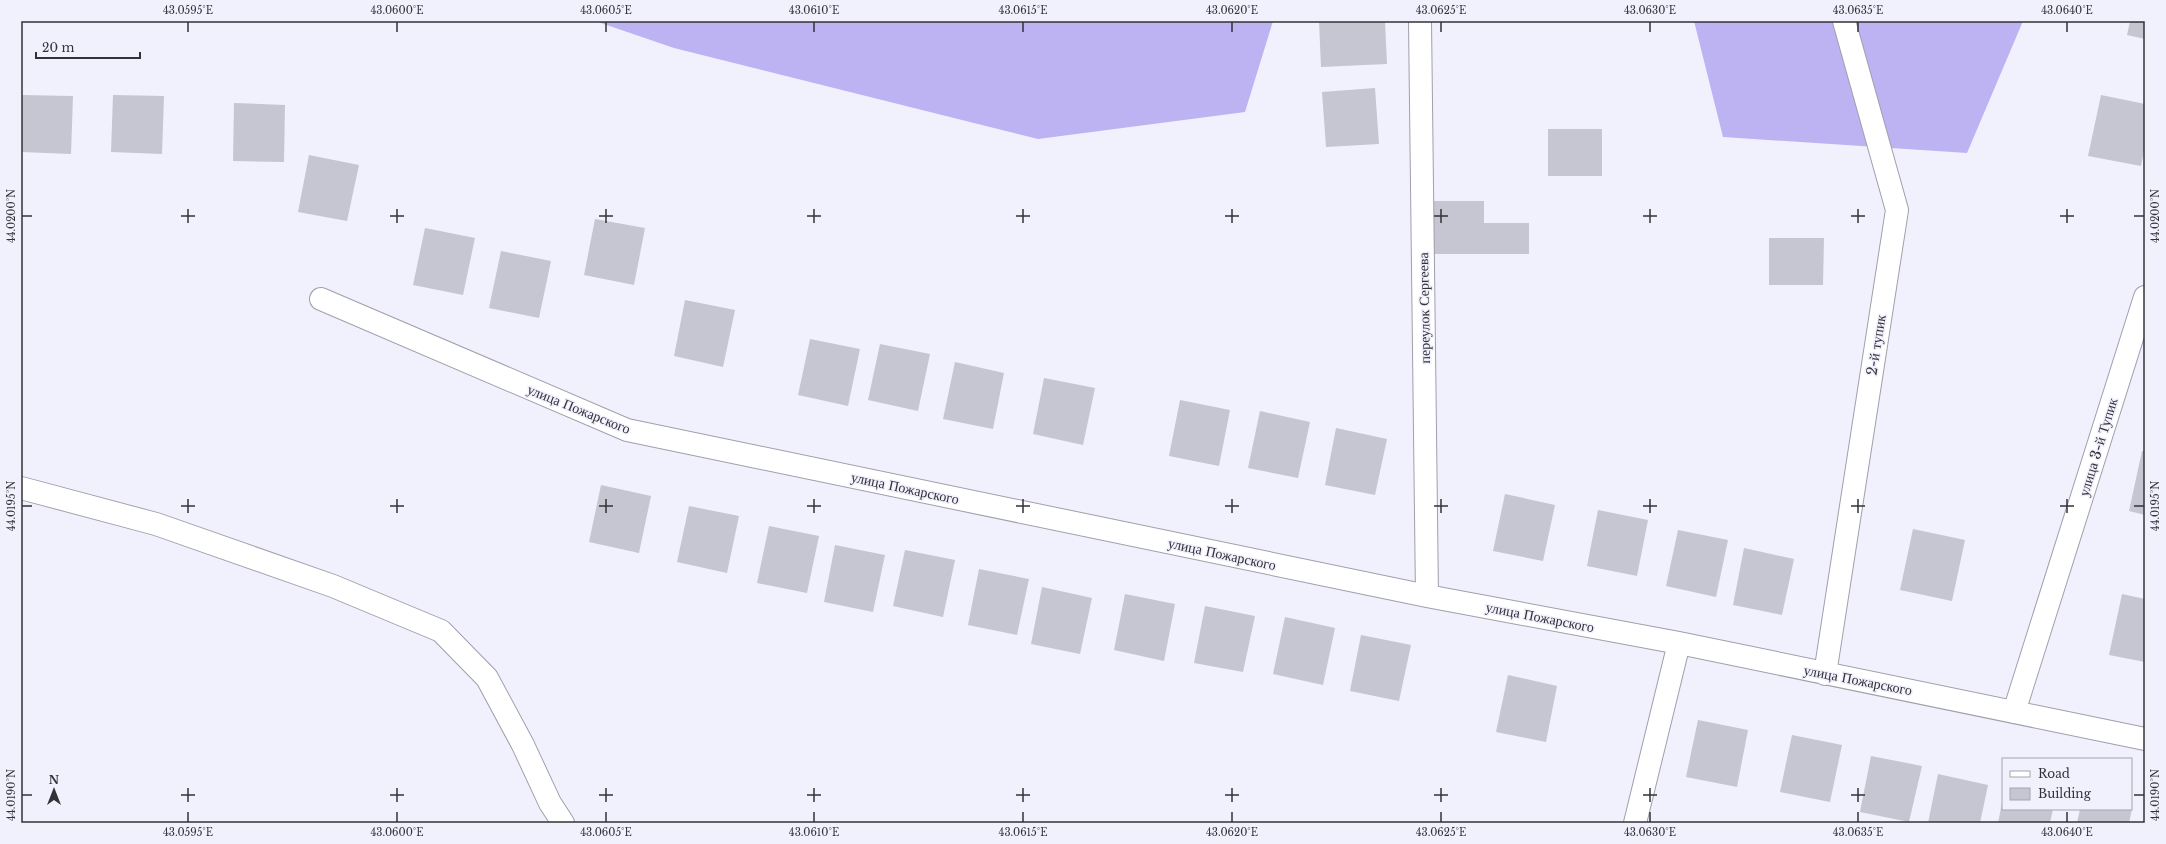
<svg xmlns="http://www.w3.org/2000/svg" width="2166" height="844" font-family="'Libre Baskerville',serif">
<rect width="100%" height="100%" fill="#f1f0fd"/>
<path fill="#bdb2f2" d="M595 21H1273L1245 112 1038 139 674 48Z
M1694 21H2023L1967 153 1723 137Z"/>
<path fill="#c6c5d2" d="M1319 21H1385L1387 64 1321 67Z
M2130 21H2145V39L2127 35Z
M1375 88 1379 144 1326 147 1322 92Z
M22 95 73 96 71 154 21 152Z
M113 95 164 96 162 154 111 152Z
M2101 95 2145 104V146L2141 166 2088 156Z
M234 103 285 105 284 162 233 161Z
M1548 129H1602V176H1548Z
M309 155 359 165 347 221 298 212Z
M1434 201H1484V223H1529V254H1434Z
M595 219 645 228 634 285 584 275Z
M425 228 475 238 463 295 413 285Z
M1769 238H1824L1823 285H1769Z
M501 251 551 261 539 318 489 308Z
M685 300 735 310 723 367 674 356Z
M810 339 860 349 848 406 798 395Z
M880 344 930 354 918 411 868 400Z
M955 362 1004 373 993 429 943 419Z
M1044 378 1095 388 1083 445 1033 434Z
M1180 400 1230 410 1219 466 1169 456Z
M1260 411 1310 422 1298 478 1248 468Z
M1336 428 1387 439 1375 495 1325 485Z
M2142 451H2145V515L2129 511Z
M601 485 651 496 639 553 589 542Z
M1505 494 1555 505 1543 561 1493 551Z
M689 506 739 516 727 573 677 562Z
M1598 510 1648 520 1637 576 1587 566Z
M769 526 819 536 807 593 757 583Z
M1913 529 1965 540 1952 601 1900 590Z
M1678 530 1728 540 1716 597 1666 586Z
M835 545 885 555 873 612 824 602Z
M1744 548 1794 559 1782 615 1733 605Z
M905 550 955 560 943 617 893 606Z
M979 569 1029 579 1017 635 968 625Z
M1042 587 1092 598 1080 654 1031 644Z
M1125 594 1175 604 1164 661 1114 650Z
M2122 594 2145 599V662L2109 655Z
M1205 606 1255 616 1243 672 1194 663Z
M1285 617 1335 628 1323 685 1273 674Z
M1361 635 1411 645 1399 701 1350 691Z
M1508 675 1557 686 1546 742 1496 732Z
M1698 720 1748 730 1737 787 1686 777Z
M1792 735 1842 745 1830 802 1780 792Z
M1871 756 1922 766 1909 822 1860 812Z
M1938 774 1988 785 1980 823H1928Z
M2002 803 2003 809H2053L2050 823H1998Z
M2080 809H2132L2129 823H2077Z"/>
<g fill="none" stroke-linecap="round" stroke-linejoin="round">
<defs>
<path id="minor" d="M1420 21 1427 596
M321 299 627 430 1427 596 1679 643 2145 739
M21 488 156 524 333 586 441 631 487 678 523 745 550 803 563 823
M1825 674 1897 210 1844 21
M2014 712 2145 297
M1635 823 1679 643"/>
</defs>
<use href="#minor" stroke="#a09fab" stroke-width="24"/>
<use href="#minor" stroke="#fff" stroke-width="22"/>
</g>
<path fill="none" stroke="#333237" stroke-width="1.5" d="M188 22V32M397 22V32M606 22V32M814 22V32M1023 22V32M1232 22V32M1441 22V32M1650 22V32M1858 22V32M2067 22V32M188 209V223M397 209V223M606 209V223M814 209V223M1023 209V223M1232 209V223M1441 209V223M1650 209V223M1858 209V223M2067 209V223M22 216H32M181 216H195M390 216H404M599 216H613M807 216H821M1016 216H1030M1225 216H1239M1434 216H1448M1643 216H1657M1851 216H1865M2060 216H2074M2134 216H2144M188 499V513M397 499V513M606 499V513M814 499V513M1023 499V513M1232 499V513M1441 499V513M1650 499V513M1858 499V513M2067 499V513M22 506H32M181 506H195M390 506H404M599 506H613M807 506H821M1016 506H1030M1225 506H1239M1434 506H1448M1643 506H1657M1851 506H1865M2060 506H2074M2134 506H2144M188 788V802M397 788V802M606 788V802M814 788V802M1023 788V802M1232 788V802M1441 788V802M1650 788V802M1858 788V802M22 795H32M181 795H195M390 795H404M599 795H613M807 795H821M1016 795H1030M1225 795H1239M1434 795H1448M1643 795H1657M1851 795H1865M2134 795H2144M188 812V822M397 812V822M606 812V822M814 812V822M1023 812V822M1232 812V822M1441 812V822M1650 812V822M1858 812V822M2067 812V822"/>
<g text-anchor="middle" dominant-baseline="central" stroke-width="3" stroke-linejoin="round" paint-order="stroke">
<g font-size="14" fill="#333237" stroke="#f1f0fd">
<text transform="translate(1424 308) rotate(-91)">переулок Сергеева</text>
<text transform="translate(1876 345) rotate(-81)">2-й тупик</text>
<text transform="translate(579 409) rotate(22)">улица Пожарского</text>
<text transform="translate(2098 447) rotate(-73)">улица 3-й Тупик</text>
<text transform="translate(905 488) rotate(12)">улица Пожарского</text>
<text transform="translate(1222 554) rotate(12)">улица Пожарского</text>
<text transform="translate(1540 617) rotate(11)">улица Пожарского</text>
<text transform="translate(1858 680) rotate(11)">улица Пожарского</text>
</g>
</g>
<rect width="2166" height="844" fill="none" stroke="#f1f0fd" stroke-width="44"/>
<rect x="2002" y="758" width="130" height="52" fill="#f1f0fd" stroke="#a5a4ae"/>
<rect x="2010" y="771" width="20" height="6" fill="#ffffff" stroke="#a5a4ae"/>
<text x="2038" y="778" font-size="12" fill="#333237">Road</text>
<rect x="2010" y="788" width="20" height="12" fill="#c6c5d2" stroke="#a5a4ae"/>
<text x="2038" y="798" font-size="12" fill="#333237">Building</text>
<g transform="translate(54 790)" stroke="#f1f0fd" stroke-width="3" paint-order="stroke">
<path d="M0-3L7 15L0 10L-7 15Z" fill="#333237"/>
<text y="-6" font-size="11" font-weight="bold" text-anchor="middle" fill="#333237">N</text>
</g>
<path d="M36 52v6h104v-6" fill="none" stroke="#333237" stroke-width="2"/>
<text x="42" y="52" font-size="12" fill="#333237" stroke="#f1f0fd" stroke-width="3" paint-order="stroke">20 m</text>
<rect x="22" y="22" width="2122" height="800" fill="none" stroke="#333237" stroke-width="1.5"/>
<g font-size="10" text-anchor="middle" fill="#333237">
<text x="188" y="14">43.0595°E</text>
<text x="397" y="14">43.0600°E</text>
<text x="606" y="14">43.0605°E</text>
<text x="814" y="14">43.0610°E</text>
<text x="1023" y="14">43.0615°E</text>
<text x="1232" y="14">43.0620°E</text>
<text x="1441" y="14">43.0625°E</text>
<text x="1650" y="14">43.0630°E</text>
<text x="1858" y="14">43.0635°E</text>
<text x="2067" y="14">43.0640°E</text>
<text transform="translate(11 216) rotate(-90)" y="4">44.0200°N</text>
<text transform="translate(2155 216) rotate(-90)" y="4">44.0200°N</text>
<text transform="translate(11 506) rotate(-90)" y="4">44.0195°N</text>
<text transform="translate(2155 506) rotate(-90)" y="4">44.0195°N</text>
<text transform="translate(11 795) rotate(-90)" y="4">44.0190°N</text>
<text transform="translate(2155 795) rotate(-90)" y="4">44.0190°N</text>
<text x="188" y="836">43.0595°E</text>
<text x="397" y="836">43.0600°E</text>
<text x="606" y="836">43.0605°E</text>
<text x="814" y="836">43.0610°E</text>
<text x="1023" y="836">43.0615°E</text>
<text x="1232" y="836">43.0620°E</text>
<text x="1441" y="836">43.0625°E</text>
<text x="1650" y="836">43.0630°E</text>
<text x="1858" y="836">43.0635°E</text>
<text x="2067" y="836">43.0640°E</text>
</g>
</svg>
